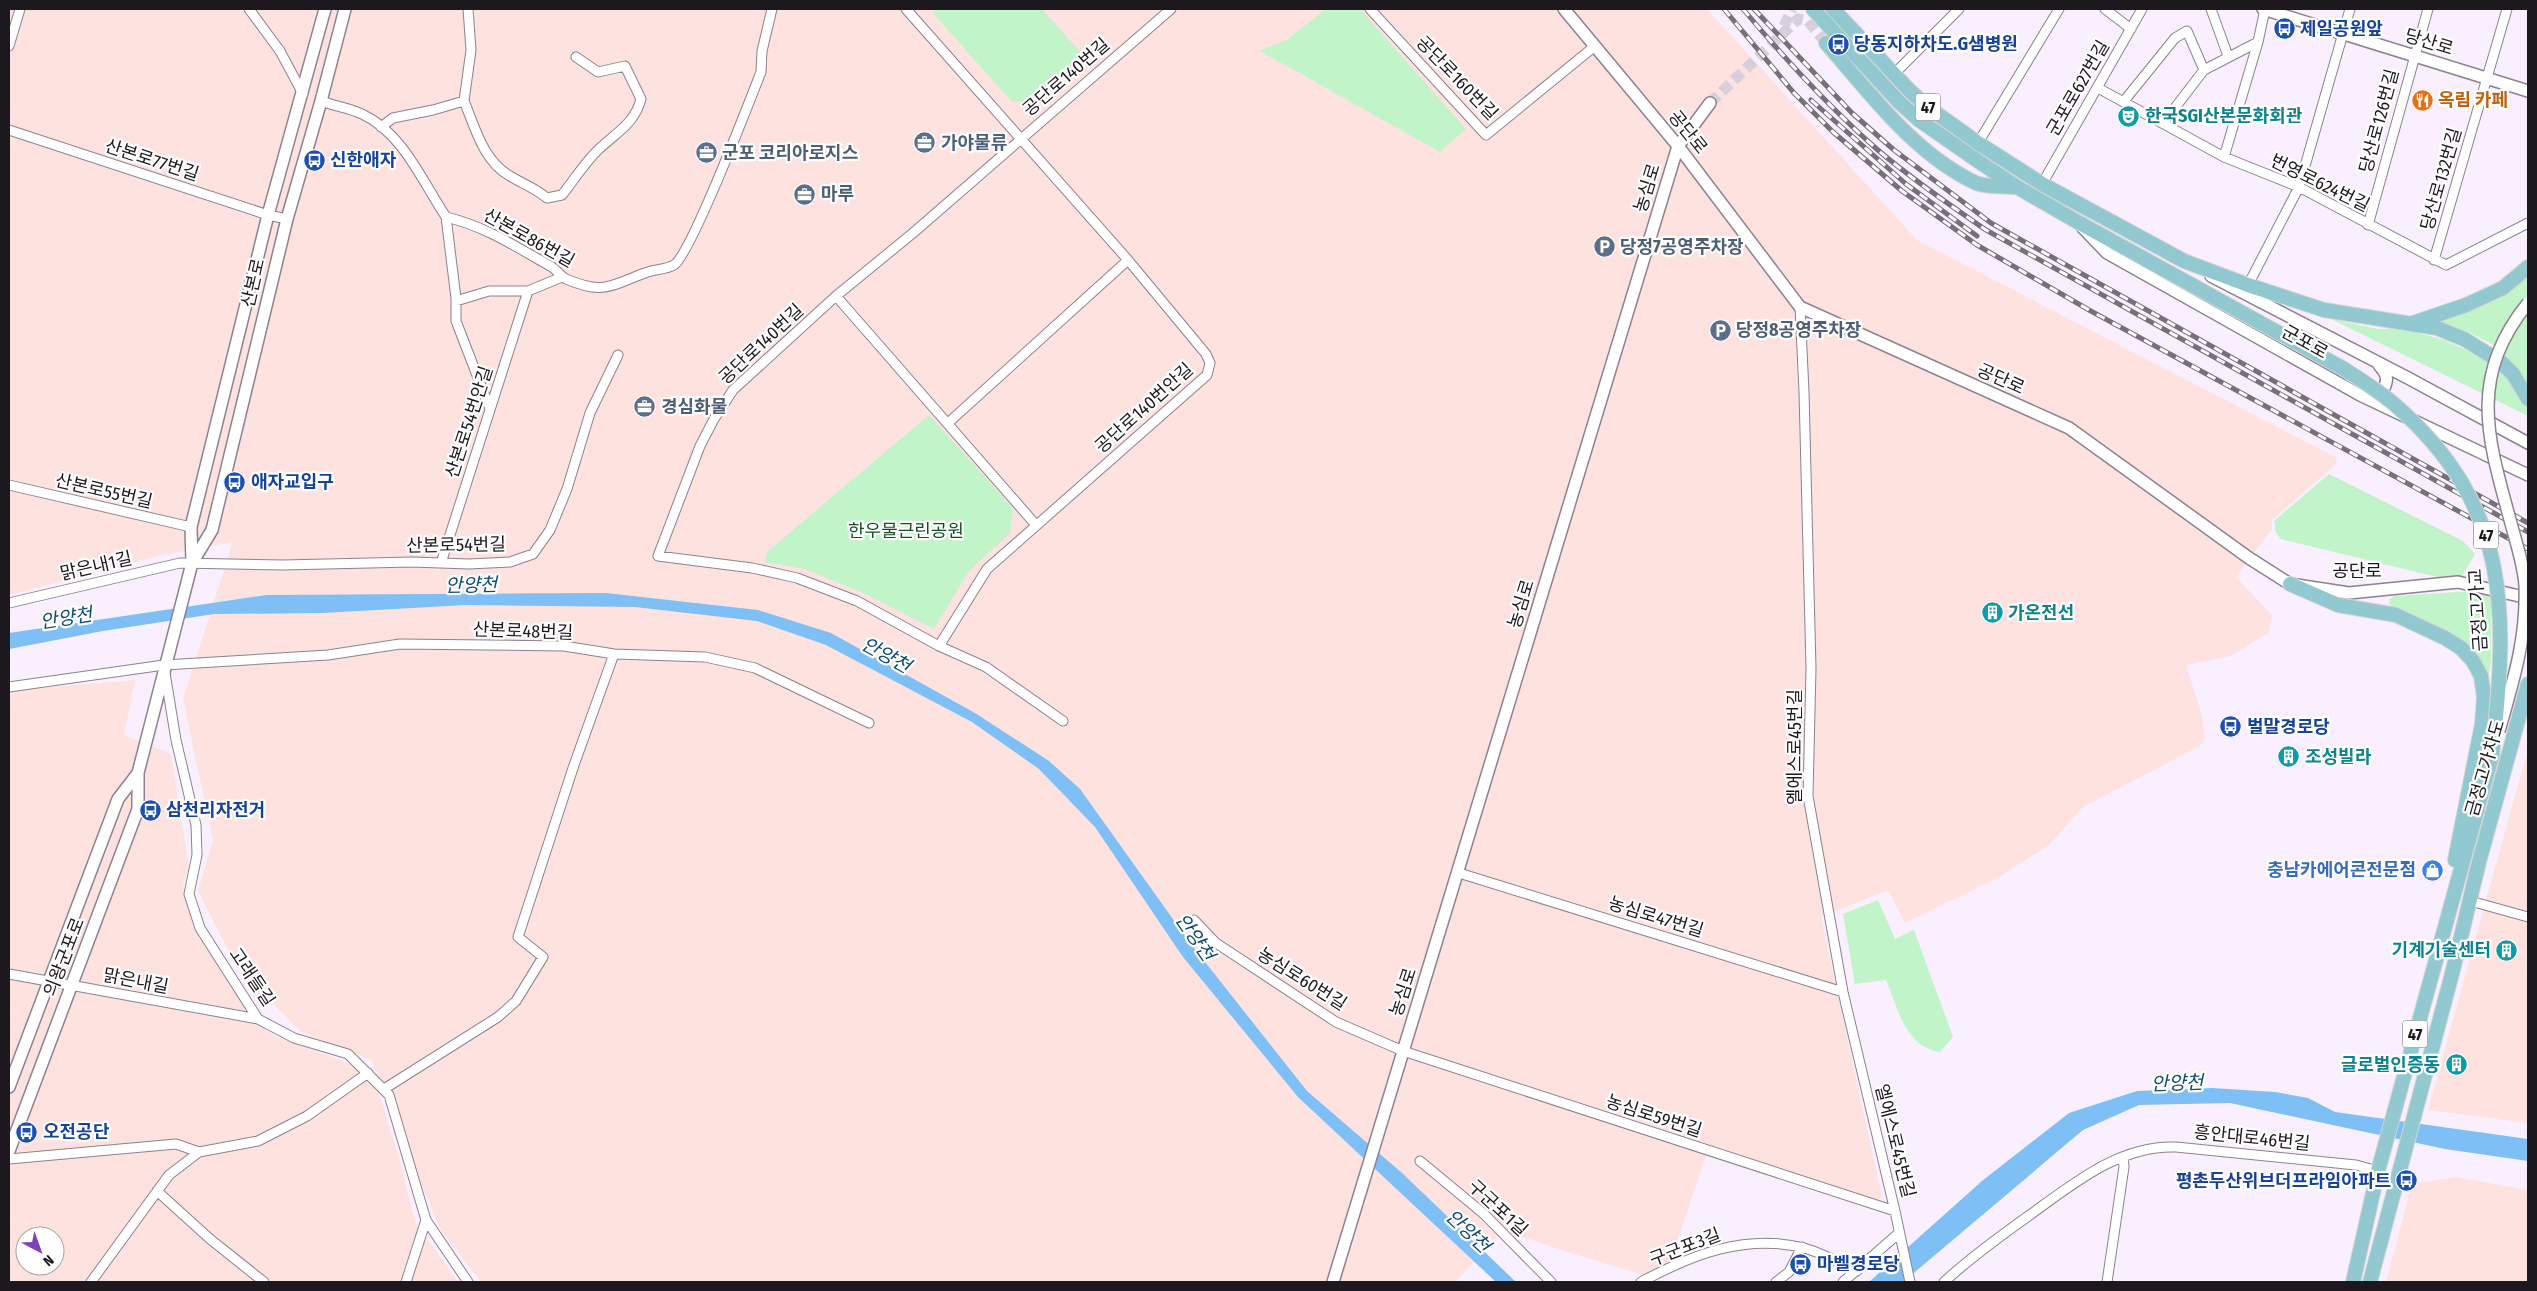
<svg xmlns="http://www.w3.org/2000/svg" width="2537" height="1291" font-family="'Fira Sans Condensed','Noto Sans KR',sans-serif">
<rect width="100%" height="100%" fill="#f9effe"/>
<path fill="#fde2df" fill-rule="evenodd" d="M9 9H1707L1917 240 2337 458 2336 464 2272 520V529L2236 577 2272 615 2269 632 2231 656 2186 665 2202 716 2205 738 2200 746 2083 807 2049 845 1999 877 1905 923 1888 890 1821 917 1882 1197 1877 1201 1709 1147 1671 1260 1644 1275 1561 1250 1504 1230 1455 1282H481L440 1229 371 1060 301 1032 236 966 198 891 213 840 183 699 233 542 162 555 9 595Z
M135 680 124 735 171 754 189 867 183 885 190 912 256 1023 276 1037 354 1065 379 1093 401 1165 415 1222 458 1282H9V693L17 690ZM25 1236H55V1266H25Z
M2528 749V1123L2428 1110Z
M2456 1177 2528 1190V1282H2386L2412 1184Z"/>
<path fill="#c1f4c8" d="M937 9H1042L1083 55 1032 101 1012 102 933 13Z
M1326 9H1360L1466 129 1440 152 1260 51 1288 39Z
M2528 273V416L2331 319 2378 329H2404L2444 340 2490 361 2508 379 2519 371C2500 341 2466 331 2434 320Z
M929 415 1013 508 1010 533 969 571 934 629 861 592 805 569 765 562 767 552Z
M2329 474 2463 541 2475 554 2461 578 2437 577 2281 539 2276 533 2274 521Z
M2474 591 2491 594V661L2486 692 2480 664 2392 608 2389 603 2390 599 2395 596Z
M1878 900 1895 939 1914 930 1953 1037 1940 1052C1905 1047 1898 1008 1886 980L1855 984 1843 914Z"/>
<path fill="#7ebff5" d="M606 593 758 610 831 633 975 713 1049 761 1080 789 1190 943 1307 1091 1402 1173 1516 1282H1496L1298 1097 1183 957 1095 827 1039 769 972 722 826 645 757 621 635 607 466 605 323 613 214 614 103 631 9 649V633L267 595Z
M2212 1088 2275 1092 2308 1098 2335 1112 2528 1139V1161L2445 1149 2230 1103 2139 1105 2083 1130 1903 1282H1869L1982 1181 2069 1113 2137 1091Z"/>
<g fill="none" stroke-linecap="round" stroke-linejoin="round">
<path stroke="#d8cfdc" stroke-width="11" stroke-dasharray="11 5.5" stroke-linecap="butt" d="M1784 26 1792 9
M1710 103 1798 19 1808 21 1826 43"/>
<defs>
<path id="minor" d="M249 9 280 51 303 94
M906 9 1128 260 1206 354 1210 363 1207 375 987 569 939 646
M1370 9 1486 135 1595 46
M2105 9 2131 29
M2211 9 2228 56
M9 46 20 9
M1894 74 1959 9
M2098 88 2224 157 2299 187 2446 265 2528 223
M321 101C334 106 350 108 362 114 403 133 422 181 446 217 485 226 518 248 552 267 557 270 560 276 566 279 604 295 609 286 645 273 654 269 665 270 674 265 691 254 750 100 761 72L762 51 772 9
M464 101 471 50 468 9
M2124 101 2175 38 2187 31 2204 70
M2164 122 2204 70 2258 42
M381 127 393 118 433 110 464 101C475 127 483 161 510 176 523 184 535 188 547 198L562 195C574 180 585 162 599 149 616 133 635 123 641 99L625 66 598 72 576 57
M9 130 268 215 287 219
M1978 143 2059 9
M2224 157 2258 42 2265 9
M2042 184 2142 9
M446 217 456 298V321L490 409
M2368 225 2428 9
M2434 260 2507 9
M2248 285 2299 187 2350 9
M836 296 1036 525
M456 301 489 291H528L562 277
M1800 307 1804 392 1811 668 1808 796 1843 992 1895 1211 1910 1282
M948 423 1128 260
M9 485 191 527
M441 563 528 291
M9 603 180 563 283 565 412 562 469 564 510 562 533 554 550 530 567 489 590 413 618 355
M165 673 176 740 196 825 197 855 189 894 200 928 258 1019 294 1038 348 1054 389 1095 426 1220 468 1282
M9 687 164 665 328 655 400 644 564 646 614 654 705 657 755 668 869 723
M1063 721 986 667 939 646 857 601 797 578 752 568 658 556 700 446 714 419 733 390 836 296 913 233 1171 9
M1459 873 1843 992
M2474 902 2528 917
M1194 920 1216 943 1336 1022 1403 1051 1895 1211
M9 974 258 1019
M384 1089 498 1017 516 1001 543 957 518 937 574 765 614 654
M9 1159 176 1144 199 1152
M1420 1161 1484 1214 1551 1282
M157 1191 210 1239 264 1282
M91 1282 169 1175 199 1152 258 1141 307 1116 368 1073
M406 1282 426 1220
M1641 1282C1691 1255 1746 1233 1804 1248 1822 1253 1840 1263 1857 1271
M1776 1282 1789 1272 1802 1247
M1843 1282 1899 1233
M1944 1282C1970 1258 1999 1237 2027 1217 2072 1185 2118 1145 2176 1147L2356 1165 2378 1171
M2107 1282 2124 1167 2123 1157"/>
<path id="tertiary" d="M1564 9 1678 146 1800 307 2069 428 2249 558 2290 584 2349 593 2458 582 2528 598
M2263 9 2528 91
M2083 228 2107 253 2360 395 2528 475
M2211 276 2408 378 2528 443
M2372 395 2383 390C2389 379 2387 374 2379 365
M192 563 212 530 287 219 321 101 345 9
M9 1087 118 799 138 773
M9 1151 138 809V773L192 563 191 527 268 215 325 9
M1333 1282 1678 146 1710 103"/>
<path id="primary" d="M1813 9 1899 102 1919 120 1978 161 2017 187 2076 221 2344 369
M1833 9 1910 91 1929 108 1978 143 2042 184 2184 261 2248 285 2324 310 2437 328 2464 339 2501 362 2513 374 2528 399
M1826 43C1870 93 1914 154 1976 183 1986 187 2002 186 2014 187
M2413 323 2466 305 2503 288 2528 267
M2290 584 2338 605 2396 615 2445 638 2461 648 2473 661 2481 676 2484 697 2482 724 2455 860
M2353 1282 2378 1171 2492 756
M2370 1282 2453 970 2479 862 2528 684"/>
</defs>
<use href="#minor" stroke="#8c8290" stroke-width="11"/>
<use href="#tertiary" stroke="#8c8290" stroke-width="14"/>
<use href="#primary" stroke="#d6d5d6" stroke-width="16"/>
<use href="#minor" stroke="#fff" stroke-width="9"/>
<use href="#tertiary" stroke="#fff" stroke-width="11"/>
<use href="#primary" stroke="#92c8d0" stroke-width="14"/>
<defs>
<path id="rail" d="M1724 9 1794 93 1833 132 1902 191 1977 245 2089 310 2528 549
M1743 9C1785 59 1830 108 1879 151 1913 180 1950 205 1986 230L2528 532
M1754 9 1852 113 1894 150 1991 223 2528 523
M1811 100 1906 184 1977 236"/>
</defs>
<use href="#rail" stroke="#767079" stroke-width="5"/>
<use href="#rail" stroke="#fff" stroke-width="3" stroke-dasharray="9" stroke-linecap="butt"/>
<defs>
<path id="tertiary-bridge" d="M2499 731C2513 682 2527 638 2525 586 2524 567 2517 545 2512 527 2489 442 2466 379 2528 303"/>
<path id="primary-bridge" d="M2344 369C2361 380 2379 391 2394 404 2512 506 2508 613 2492 756"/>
</defs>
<use href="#tertiary-bridge" stroke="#8c8290" stroke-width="14" stroke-linecap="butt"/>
<use href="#primary-bridge" stroke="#d6d5d6" stroke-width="16" stroke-linecap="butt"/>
<use href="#tertiary-bridge" stroke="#fff" stroke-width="11"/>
<use href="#primary-bridge" stroke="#92c8d0" stroke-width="14"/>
</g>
<defs>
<symbol id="bus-disc" viewBox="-11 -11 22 22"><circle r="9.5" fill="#1a4fb4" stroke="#fff"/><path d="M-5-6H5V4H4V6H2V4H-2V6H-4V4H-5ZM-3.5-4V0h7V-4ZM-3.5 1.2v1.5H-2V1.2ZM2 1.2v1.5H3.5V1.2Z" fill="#fff"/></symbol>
<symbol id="restaurant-disc" viewBox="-11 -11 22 22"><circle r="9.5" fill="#e8710a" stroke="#fff"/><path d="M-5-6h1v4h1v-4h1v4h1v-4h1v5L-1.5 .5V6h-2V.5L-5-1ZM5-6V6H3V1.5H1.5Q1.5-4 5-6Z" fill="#fff"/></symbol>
<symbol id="theatre-disc" viewBox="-11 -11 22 22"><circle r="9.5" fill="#0f9aa8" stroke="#fff"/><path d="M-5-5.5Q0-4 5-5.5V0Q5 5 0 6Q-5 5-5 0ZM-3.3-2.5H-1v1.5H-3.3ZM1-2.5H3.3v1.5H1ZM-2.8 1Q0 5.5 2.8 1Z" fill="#fff"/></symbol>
<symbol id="office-disc" viewBox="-11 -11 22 22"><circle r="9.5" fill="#5c6f8a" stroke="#fff"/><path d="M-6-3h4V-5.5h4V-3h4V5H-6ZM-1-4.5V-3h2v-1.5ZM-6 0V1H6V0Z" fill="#fff"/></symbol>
<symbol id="parking-disc" viewBox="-11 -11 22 22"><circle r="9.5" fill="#5c6f8a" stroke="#fff"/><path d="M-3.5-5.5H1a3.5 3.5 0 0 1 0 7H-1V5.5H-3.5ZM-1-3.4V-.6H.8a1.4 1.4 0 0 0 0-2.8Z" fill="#fff"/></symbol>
<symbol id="building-disc" viewBox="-11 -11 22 22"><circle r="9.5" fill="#0f9aa8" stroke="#fff"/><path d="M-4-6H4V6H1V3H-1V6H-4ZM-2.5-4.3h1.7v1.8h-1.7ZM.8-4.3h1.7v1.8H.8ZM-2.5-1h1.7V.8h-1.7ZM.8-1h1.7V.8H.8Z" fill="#fff"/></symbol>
<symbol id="shop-disc" viewBox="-11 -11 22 22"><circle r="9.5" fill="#3f7fe0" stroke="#fff"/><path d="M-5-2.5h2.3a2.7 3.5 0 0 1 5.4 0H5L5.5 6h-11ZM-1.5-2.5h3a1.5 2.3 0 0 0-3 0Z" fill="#fff"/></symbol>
</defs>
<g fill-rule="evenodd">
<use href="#bus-disc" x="2272" y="16" width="25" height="25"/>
<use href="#bus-disc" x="1826" y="32" width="25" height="25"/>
<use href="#restaurant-disc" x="2410" y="88" width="25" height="25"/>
<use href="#theatre-disc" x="2116" y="104" width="25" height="25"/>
<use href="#office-disc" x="912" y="130" width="25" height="25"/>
<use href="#office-disc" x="694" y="140" width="25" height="25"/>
<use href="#bus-disc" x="302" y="148" width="25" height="25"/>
<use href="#office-disc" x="792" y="182" width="25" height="25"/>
<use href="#parking-disc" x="1592" y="234" width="25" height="25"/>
<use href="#parking-disc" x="1708" y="318" width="25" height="25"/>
<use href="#office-disc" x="632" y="394" width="25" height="25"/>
<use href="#bus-disc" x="222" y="470" width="25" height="25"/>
<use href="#building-disc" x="1980" y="600" width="25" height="25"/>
<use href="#bus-disc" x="2218" y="714" width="25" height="25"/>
<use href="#building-disc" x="2276" y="744" width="25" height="25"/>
<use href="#bus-disc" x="138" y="798" width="25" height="25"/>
<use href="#shop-disc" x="2420" y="858" width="25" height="25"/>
<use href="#building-disc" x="2494" y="938" width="25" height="25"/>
<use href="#building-disc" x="2444" y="1052" width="25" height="25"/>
<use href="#bus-disc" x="14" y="1120" width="25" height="25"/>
<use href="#bus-disc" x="2394" y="1168" width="25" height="25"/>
<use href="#bus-disc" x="1788" y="1252" width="25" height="25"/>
</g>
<g text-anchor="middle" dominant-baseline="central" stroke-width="4.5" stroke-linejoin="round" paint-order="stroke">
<g fill="#fff" stroke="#605d61" stroke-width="1">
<rect x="1915.5" y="93.5" width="25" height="27" rx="4"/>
<rect x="2473.5" y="521.5" width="25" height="27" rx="4"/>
<rect x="2402.5" y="1020.5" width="25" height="27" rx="4"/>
</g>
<g font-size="16" font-weight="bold" fill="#1c181d">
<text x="1928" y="107">47</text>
<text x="2486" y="535">47</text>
<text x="2415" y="1034">47</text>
</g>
<g font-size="18" font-weight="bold" fill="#164399" stroke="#fff" text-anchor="start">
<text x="2300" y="29">제일공원앞</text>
<text x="1854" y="44">당동지하차도.G샘병원</text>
<text x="330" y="160">신한애자</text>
<text x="251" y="482">애자교입구</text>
<text x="2247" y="727">벌말경로당</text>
<text x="166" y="810">삼천리자전거</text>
<text x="43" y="1132">오전공단</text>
<text x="2391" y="1181" text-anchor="end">평촌두산위브더프라임아파트</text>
<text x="1817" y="1264">마벨경로당</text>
</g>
<g font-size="18" fill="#1c181d" stroke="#fff">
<text transform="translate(2429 42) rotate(17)">당산로</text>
<text transform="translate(1066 77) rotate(-41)">공단로140번길</text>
<text transform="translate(1457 78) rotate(46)">공단로160번길</text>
<text transform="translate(2078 88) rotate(-60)">군포로627번길</text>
<text transform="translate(2379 121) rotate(-75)">당산로126번길</text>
<text transform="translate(1688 132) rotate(51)">공단로</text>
<text transform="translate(152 160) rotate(18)">산본로77번길</text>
<text transform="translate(2441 179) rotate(-74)">당산로132번길</text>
<text transform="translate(2320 183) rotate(26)">번영로624번길</text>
<text transform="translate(1647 188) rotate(-73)">농심로</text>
<text transform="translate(529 238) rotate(29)">산본로86번길</text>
<text transform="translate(253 283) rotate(-77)">산본로</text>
<text transform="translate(2305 342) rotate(29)">군포로</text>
<text transform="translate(761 344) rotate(-43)">공단로140번길</text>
<text transform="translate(2001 379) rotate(24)">공단로</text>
<text transform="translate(1144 408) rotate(-42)">공단로140번안길</text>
<text transform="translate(469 422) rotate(-72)">산본로54번안길</text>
<text transform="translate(104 491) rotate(13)">산본로55번길</text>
<text transform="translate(456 545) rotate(-1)">산본로54번길</text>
<text transform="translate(96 566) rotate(-13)">맑은내1길</text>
<text x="2357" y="571">공단로</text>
<text transform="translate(1521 604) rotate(-73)">농심로</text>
<text transform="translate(2478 610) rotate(-94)">금정고가교</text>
<text transform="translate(523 631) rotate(2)">산본로48번길</text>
<text transform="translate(1795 747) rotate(-90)">엘에스로45번길</text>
<text transform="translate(2485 768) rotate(-74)">금정고가차도</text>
<text transform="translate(1656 917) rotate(17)">농심로47번길</text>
<text transform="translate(64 957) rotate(-69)">의왕군포로</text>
<text transform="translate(252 977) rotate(56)">고래들길</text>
<text transform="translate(1302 979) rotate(32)">농심로60번길</text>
<text transform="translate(136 981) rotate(11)">맑은내길</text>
<text transform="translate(1403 992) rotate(-72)">농심로</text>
<text transform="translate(1654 1116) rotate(18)">농심로59번길</text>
<text transform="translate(2252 1138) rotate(6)">흥안대로46번길</text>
<text transform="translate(1895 1141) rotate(76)">엘에스로45번길</text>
<text transform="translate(1498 1208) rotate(43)">구군포1길</text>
<text transform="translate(1685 1247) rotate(-21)">구군포3길</text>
</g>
<g font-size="18" font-weight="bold" fill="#c56008" stroke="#fff" text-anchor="start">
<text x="2438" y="100">옥림 카페</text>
</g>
<g font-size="18" font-weight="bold" fill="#0d838f" stroke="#fff" text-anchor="start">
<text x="2145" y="116">한국SGI산본문화회관</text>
<text x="2008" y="613">가온전선</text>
<text x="2305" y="757">조성빌라</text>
<text x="2491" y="950" text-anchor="end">기계기술센터</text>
<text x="2440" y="1065" text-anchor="end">글로벌인증동</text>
</g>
<g font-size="18" font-weight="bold" fill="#4e5e75" stroke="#fff" text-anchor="start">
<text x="941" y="143">가야물류</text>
<text x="722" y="153">군포 코리아로지스</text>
<text x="821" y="194">마루</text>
<text x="1620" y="247">당정7공영주차장</text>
<text x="1736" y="330">당정8공영주차장</text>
<text x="661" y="407">경심화물</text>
</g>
<g font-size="18" fill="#125024" stroke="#fff">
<text x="906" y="531">한우물근린공원</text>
</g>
<g font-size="18" font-weight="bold" fill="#366cbe" stroke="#fff" text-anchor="end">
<text x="2416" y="870">충남카에어콘전문점</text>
</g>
<g font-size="19" font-style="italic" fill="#0c4c78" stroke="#fff">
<text transform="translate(471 585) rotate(-1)">안양천</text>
<text transform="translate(66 618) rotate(-9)">안양천</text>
<text transform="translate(886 655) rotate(29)">안양천</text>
<text transform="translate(1195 937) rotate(55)">안양천</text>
<text transform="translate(2177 1083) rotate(-2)">안양천</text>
<text transform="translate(1468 1231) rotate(43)">안양천</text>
</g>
</g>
<rect width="2537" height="1291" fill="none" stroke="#1c181d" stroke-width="20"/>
<g transform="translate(40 1251) rotate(139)"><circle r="24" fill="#ffffff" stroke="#a4a3a5"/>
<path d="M0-4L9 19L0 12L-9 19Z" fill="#8042b8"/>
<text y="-8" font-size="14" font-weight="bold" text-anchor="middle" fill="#1c181d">N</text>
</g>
</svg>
